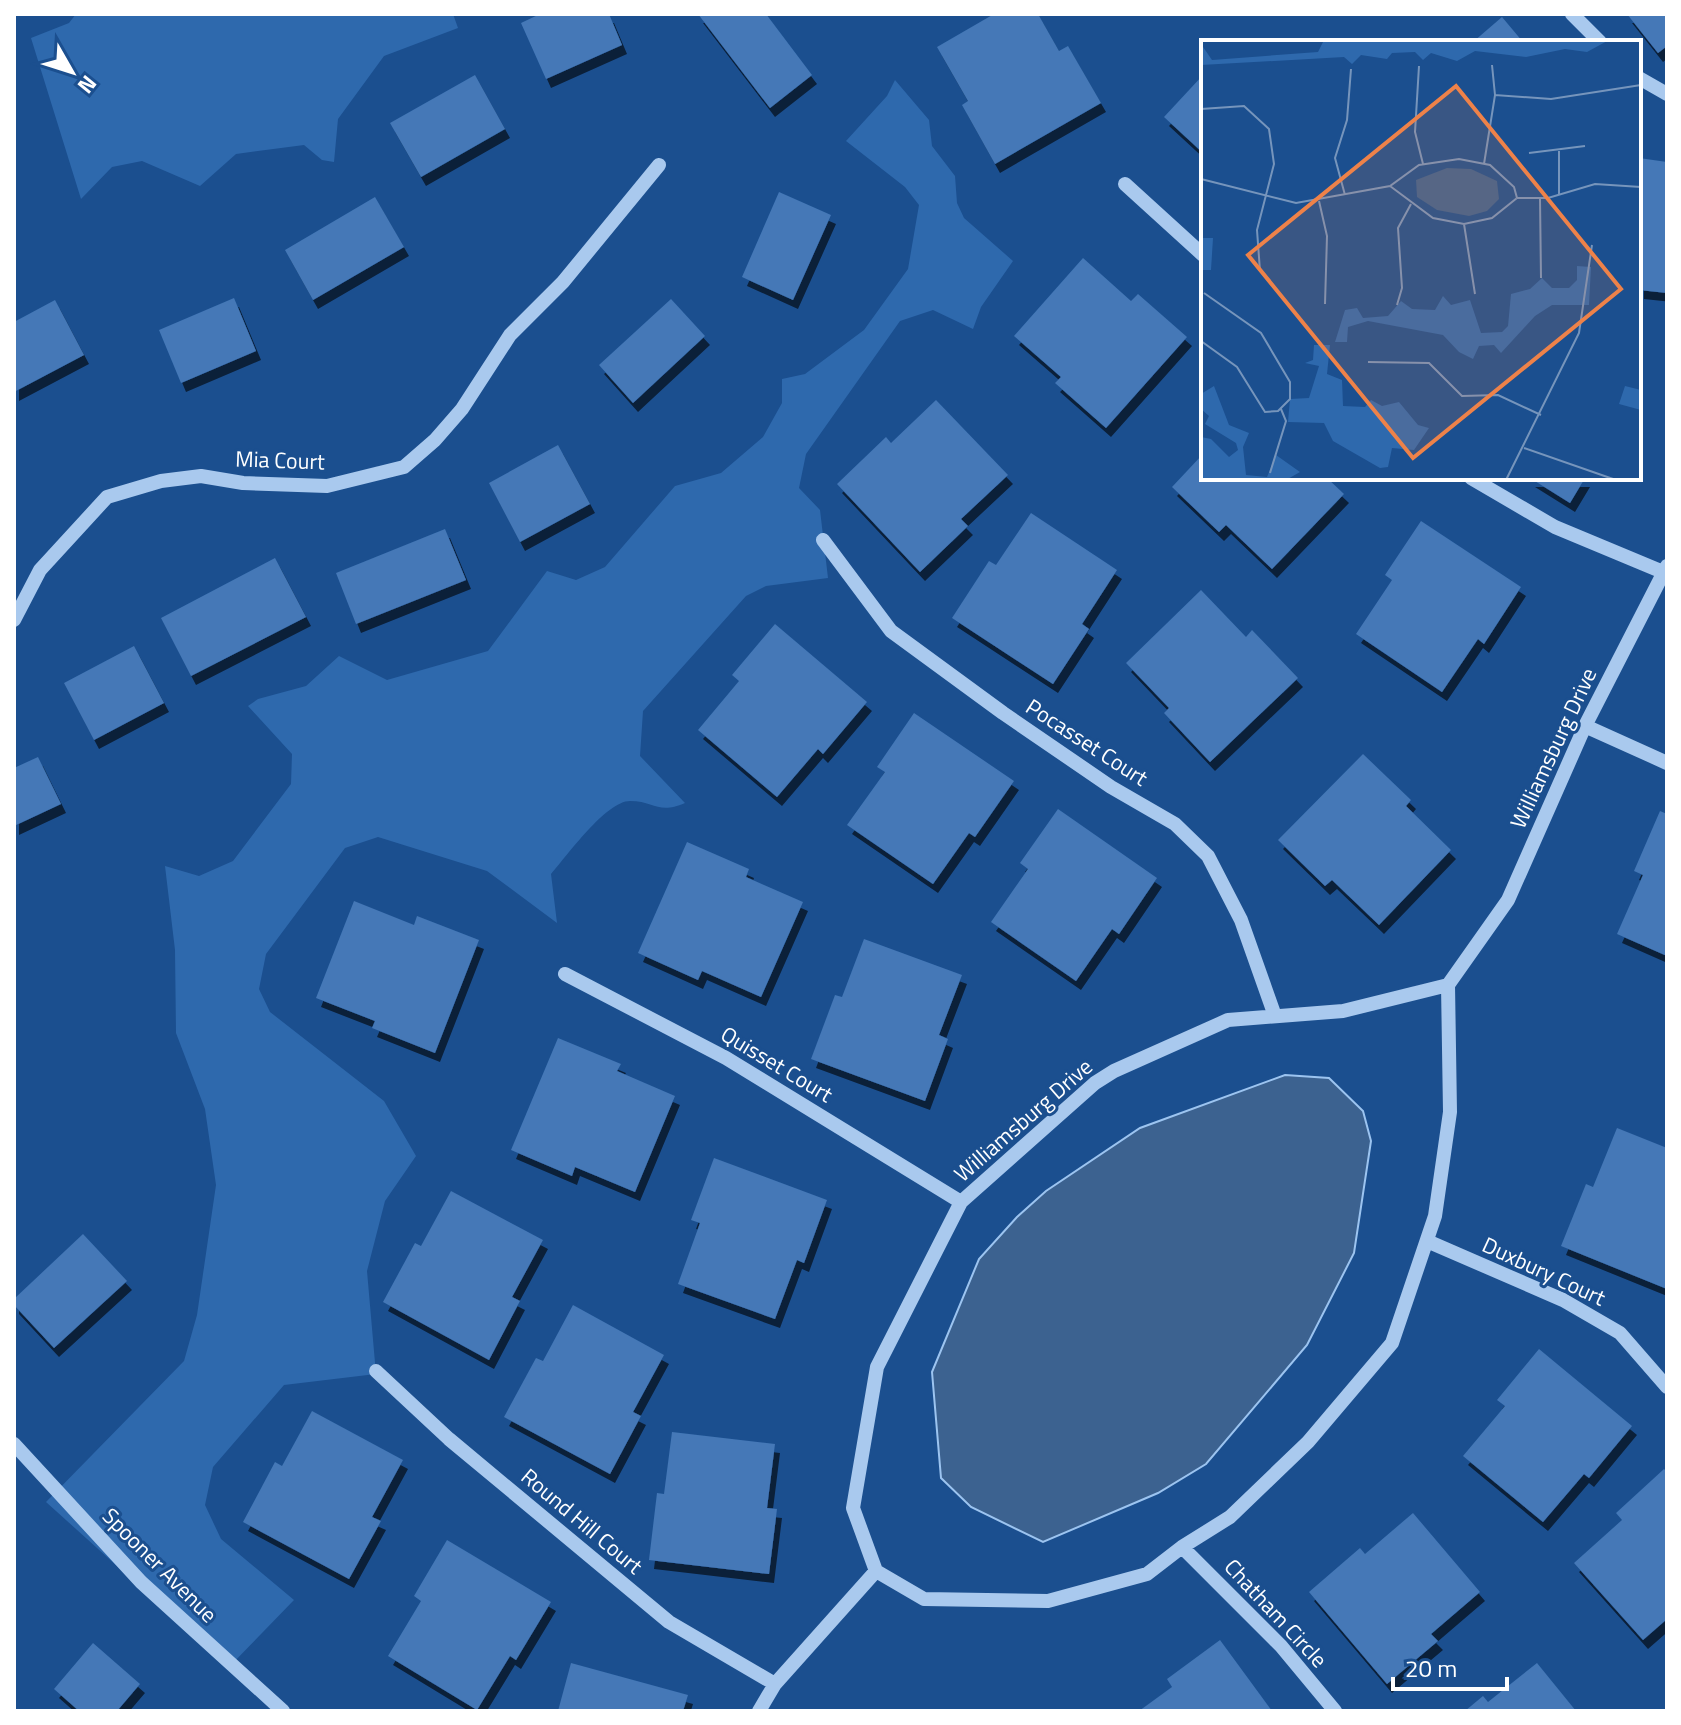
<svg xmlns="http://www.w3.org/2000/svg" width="1681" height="1725" font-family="'Titillium Web',sans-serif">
<defs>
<filter id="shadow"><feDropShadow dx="5" dy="9" stdDeviation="0" flood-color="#0009"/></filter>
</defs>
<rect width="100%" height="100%" fill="#1b4f8f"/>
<path fill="#2e69ad" d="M76 14H453L458 28 384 56 338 119 334 162 322 160 304 145 236 154 200 186 142 161 112 167 81 199 31 38 69 23Z
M895 80 929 120 932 146 955 176 957 203 964 218 1013 261 981 307 973 329 933 310 900 321 806 454 799 488 820 510 828 578 766 586 746 596 643 711 640 756 685 803C658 815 655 801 630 801 606 801 567 856 551 874L557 923 487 871 378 837 345 848 266 954 259 989 270 1012 384 1101 416 1156 385 1201 367 1271 376 1374 284 1385 213 1467 205 1505 221 1539 294 1600 229 1667 46 1502 184 1361 197 1315 216 1185 205 1109 176 1033 175 950 165 866 199 876 233 861 291 784 292 754 248 706 258 699 306 686 339 656 387 680 488 651 547 571 576 580 605 567 675 486 721 473 763 437 782 403V379L805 374 864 330 908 269 919 205 905 187 846 141 887 96Z"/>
<path fill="#3c6290" stroke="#9cc4f0" stroke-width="2" d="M1285 1075 1329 1078 1363 1111 1371 1141 1354 1253 1307 1345 1206 1464 1158 1493 1043 1542 971 1507 941 1478 932 1372 979 1259 1017 1217 1046 1191 1140 1128Z"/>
<path fill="#4478b7" filter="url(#shadow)" d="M540 14H609L622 45 546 79 521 23Z
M698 14H766L812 75 770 108Z
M994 14H1038L1059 51 1068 46 1101 103 995 164 962 105 968 101 937 47Z
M1627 14H1667V46L1658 53Z
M1502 17 1523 42H1473Z
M475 75 505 129 421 177 390 123Z
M1203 75V153L1164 117Z
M1639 158 1667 162V293L1639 290Z
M779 192 831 215 793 300 742 277Z
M375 197 404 247 313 300 285 250Z
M1083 258 1131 301 1138 294 1187 337 1106 428 1055 383 1061 377 1014 336Z
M234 298 256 351 181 383 159 330Z
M671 299 705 336 633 403 599 365Z
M55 300 84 355 14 392V322Z
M936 400 1008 475 961 519 968 526 920 572 837 484 886 437 891 443Z
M558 445 590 504 520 542 489 483Z
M1203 454V478H1327L1344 494 1272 569 1226 525 1219 532 1172 487Z
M1530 478H1585L1570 503Z
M1031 513 1117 570 1082 624 1089 629 1053 684 952 618 989 561 996 565Z
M1421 521 1521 587 1484 644 1478 639 1442 692 1356 634 1392 580 1385 575Z
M445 529 466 580 356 624 336 573Z
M275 558 306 617 191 676 161 618Z
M1201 590 1246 637 1252 630 1298 678 1210 762 1164 713 1169 708 1126 663Z
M775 624 867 702 823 754 818 749 777 797 698 730 739 681 732 675Z
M134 646 164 703 94 740 64 683Z
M914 713 1014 781 975 837 969 833 933 884 847 825 885 772 877 767Z
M1363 754 1411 800 1406 806 1451 850 1379 925 1332 880 1325 886 1278 840Z
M38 757 61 804 14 826V768Z
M1058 809 1157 878 1119 934 1112 929 1076 981 991 922 1028 869 1020 863Z
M1660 811 1667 814V956L1617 934 1643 875 1634 871Z
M687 842 749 869 746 877 803 902 761 997 702 971 698 980 638 953Z
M354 901 414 925 417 916 479 940 435 1053 372 1028 375 1021 316 998Z
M864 939 962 975 939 1035 948 1039 925 1101 811 1059 835 995 842 997Z
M558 1038 621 1064 617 1071 675 1096 635 1192 575 1167 572 1176 511 1150Z
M1617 1128 1667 1148V1289L1561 1246 1586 1184 1593 1187Z
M714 1158 827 1200 804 1263 797 1260 775 1319 678 1284 700 1223 691 1220Z
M451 1191 543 1240 512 1297 520 1301 489 1360 383 1302 415 1243 421 1246Z
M83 1234 127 1281 54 1348 14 1305V1299Z
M573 1305 664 1355 633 1412 641 1416 610 1474 504 1417 536 1358 543 1361Z
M1539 1349 1632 1426 1589 1478 1584 1474 1543 1522 1463 1456 1505 1406 1497 1400Z
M312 1411 403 1460 372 1517 381 1521 349 1579 243 1522 275 1462 282 1466Z
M672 1432 775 1444 767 1508 777 1509 769 1574 649 1560 657 1493 664 1494Z
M1664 1469 1667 1472V1619L1643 1640 1574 1563 1622 1520 1616 1513Z
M1413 1513 1480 1592 1431 1634 1438 1641 1387 1684 1309 1592 1360 1548 1365 1554Z
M447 1540 551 1602 516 1660 510 1656 477 1710 388 1656 421 1601 414 1596Z
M1220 1640 1272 1711H1139L1172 1687 1167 1679Z
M93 1643 140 1684 117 1711H79L54 1689Z
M571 1663 688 1695 683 1711H558Z
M1537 1663 1576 1711H1465L1483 1696 1488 1702Z"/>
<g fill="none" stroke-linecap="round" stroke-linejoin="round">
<path stroke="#a9c9ee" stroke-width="14" d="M1572 14 1600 42
M1639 78 1667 94
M1125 184 1203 255
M1471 478 1555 527 1663 572
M823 540 891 631 1003 713 1111 787 1175 824 1208 856 1241 920 1275 1016
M14 620 40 570 107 497 161 481 201 476 243 483 327 486 404 467 435 440 462 409 510 335 563 282 659 165
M1585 726 1667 763
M565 974 726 1058 961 1202
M1448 985 1343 1011 1228 1020 1114 1071 1095 1083 961 1202 877 1367 853 1508 876 1571 924 1599 1048 1601 1147 1574 1182 1547 1230 1517 1308 1442 1392 1343 1435 1216 1450 1112 1448 985 1508 900 1585 726 1667 566
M1427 1241 1563 1300 1620 1333 1667 1387
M376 1371 449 1439 669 1622 775 1684
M14 1444 141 1582 283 1711
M1182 1547 1281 1646 1335 1711
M759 1711 775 1684 876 1571"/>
</g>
<g text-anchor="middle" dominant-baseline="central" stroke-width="6" stroke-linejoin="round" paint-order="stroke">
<g font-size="22" fill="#fff" stroke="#1b4f8f">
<text transform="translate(280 460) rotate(2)">Mia Court</text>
<text transform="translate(1087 742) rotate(33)">Pocasset Court</text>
<text transform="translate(1553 748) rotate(-65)">Williamsburg Drive</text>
<text transform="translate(777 1064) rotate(31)">Quisset Court</text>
<text transform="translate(1023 1120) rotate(-41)">Williamsburg Drive</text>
<text transform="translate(1544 1271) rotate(25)">Duxbury Court</text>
<text transform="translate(582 1521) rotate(40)">Round Hill Court</text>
<text transform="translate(160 1565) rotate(45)">Spooner Avenue</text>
<text transform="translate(1276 1613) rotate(47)">Chatham Circle</text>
</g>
</g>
<g transform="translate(1201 40)">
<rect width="440" height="440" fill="#1b4f8f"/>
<path d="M123 0 282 2 408 0 386 12 364 9 325 17 274 11 256 21 230 13 222 20 214 12 191 13 186 19 160 15 151 24 143 17 0 25V4L11 20 117 12ZM0 198H12L10 230H0ZM376 226 390 227 388 265H351L334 276 300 313 293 305 278 306 272 319 258 312 242 295 167 281 147 287 146 302H134L144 270 156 268 162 278 187 276 200 261 211 269 234 270 242 256 250 265 269 260 280 293 301 292 307 286 310 254 329 249 341 238 351 248H368L376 240ZM113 305H129L126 334 141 340 142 366 164 367 170 360 181 366 198 362 217 385 228 388 213 410 191 408 187 427 179 428 132 401 123 383 87 382 89 359 108 358 118 326 104 323 112 320ZM13 346 28 385 48 393 42 407 45 435 66 437 75 415 99 432 85 440H0V397L10 399 28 417 37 410 35 403 4 384 8 376 0 369V354ZM424 346 440 350V370L418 364Z" fill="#2e69ad"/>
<path d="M246 128 270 129 296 141 298 159 286 171 268 176 236 170 216 157 215 140Z" fill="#3c6290"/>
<path fill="none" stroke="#7695bc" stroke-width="2" d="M291 25 294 55M218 26 214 92 222 124M0 69 43 66 68 89 73 124 56 190 59 231M328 113 384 106M283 124 294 55 350 59 440 45M0 139 95 163 189 146 218 125 258 119 289 125 313 147 316 158M189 146 232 178 263 184 291 178 316 158M144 155 134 118 146 80 150 29M358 155V111M316 158H347L394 144 440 147M339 159 340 238M118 161 126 196 124 264M263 184 274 254M196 265 201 248 197 188 210 164M0 301 36 327 64 372 77 371 89 359V342L60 293 3 253M167 322 228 323 261 356 297 355 340 375M323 408 415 440M69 433 85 381 80 369M305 440 378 293 391 205"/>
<path fill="#ee8249" fill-opacity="0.15" stroke="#ee8249" stroke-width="4" d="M255 46 420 249 212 418 47 215Z"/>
<rect width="440" height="440" fill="none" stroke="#fff" stroke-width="4"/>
</g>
<rect width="1681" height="1725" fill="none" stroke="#ffffff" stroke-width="32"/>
<g transform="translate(72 72) rotate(129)" stroke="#1b4f8f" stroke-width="6" paint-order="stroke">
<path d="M0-6L14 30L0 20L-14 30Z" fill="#ffffff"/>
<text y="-12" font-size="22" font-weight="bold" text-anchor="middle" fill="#ffffff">N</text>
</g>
<path d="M1393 1677v12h114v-12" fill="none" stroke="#ffffff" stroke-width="4"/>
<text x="1405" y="1677" font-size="24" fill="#ffffff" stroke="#1b4f8f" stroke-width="6" paint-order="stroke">20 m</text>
</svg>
